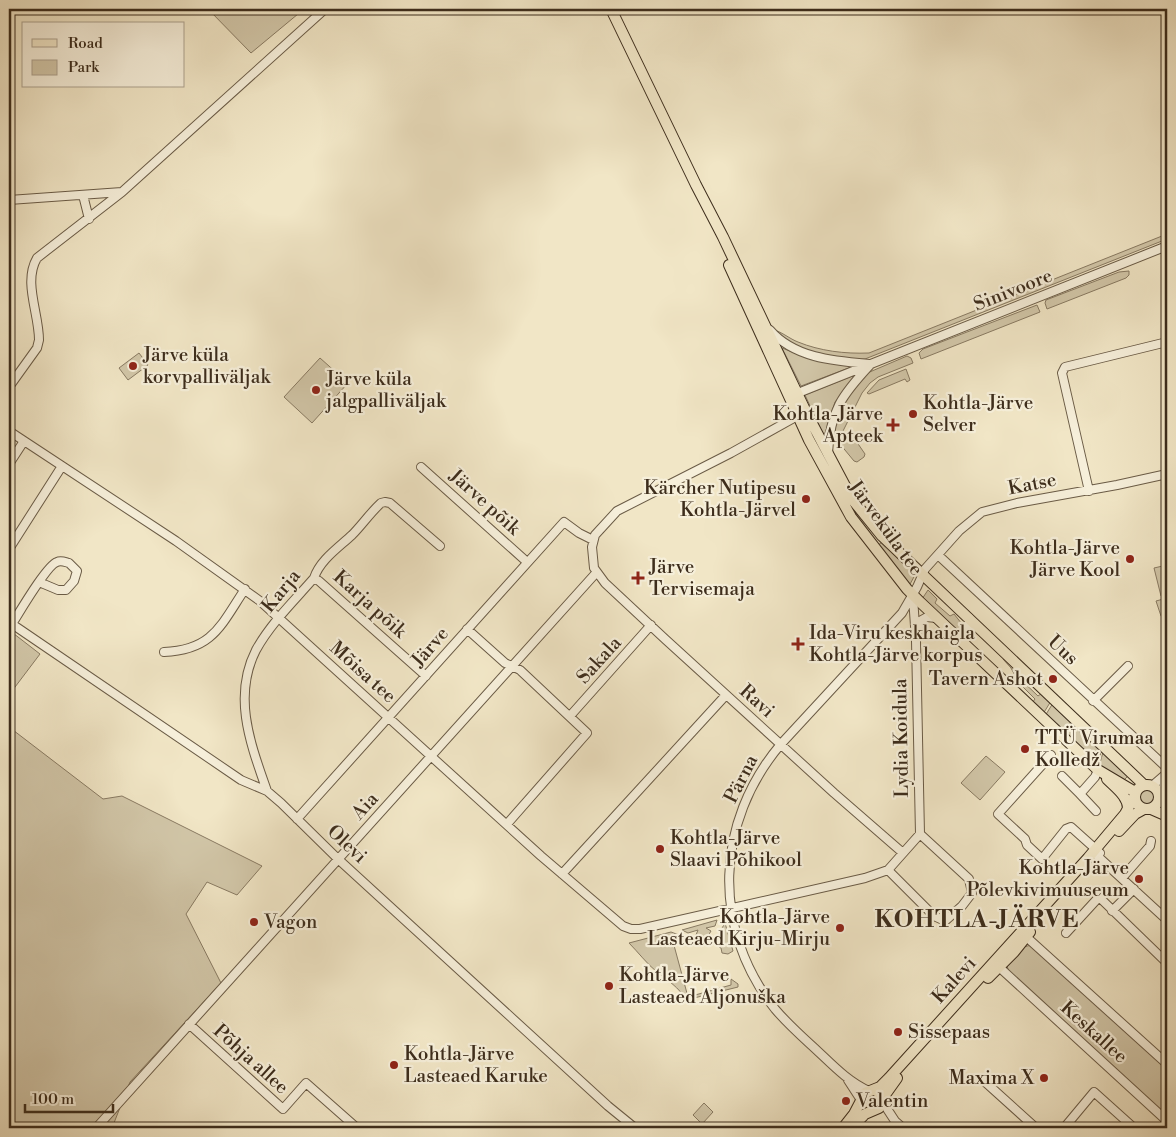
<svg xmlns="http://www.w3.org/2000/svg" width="1176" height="1137" font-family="'Libre Bodoni',serif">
<rect width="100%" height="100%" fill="#f1e6c6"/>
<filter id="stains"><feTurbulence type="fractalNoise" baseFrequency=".004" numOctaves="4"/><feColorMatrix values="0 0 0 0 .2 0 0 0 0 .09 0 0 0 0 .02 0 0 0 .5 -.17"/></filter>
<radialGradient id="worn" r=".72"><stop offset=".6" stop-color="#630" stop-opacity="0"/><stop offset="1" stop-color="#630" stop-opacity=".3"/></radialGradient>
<path fill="#d2c7a9" stroke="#887a62" d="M208 9H304L251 53Z
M1167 234V239L865 359 853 360 821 355 788 344 774 330C782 332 790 339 798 342 820 351 845 354 869 353Z
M1129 271V275L1126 278 1047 309 1045 303 1046 300 1119 272Z
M1037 305 1040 312 921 359 919 353 923 349Z
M782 348 811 359 854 366 801 386Z
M139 353 148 365 128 380 119 368Z
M907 356 911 358 913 363 878 377 870 383 862 393 838 441 833 438 832 435 842 404 865 374Z
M320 358 348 383 312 423 284 397Z
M906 369 910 380 907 382 905 379 869 394 867 393 879 380Z
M857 374 835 402 825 433 823 434 805 395Z
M847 432H855L852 435 865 454 864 457 857 462 854 461 840 444Z
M882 542 915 575 909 586 877 546Z
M1167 565V594L1161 596 1154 568Z
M928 590 937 599 935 603 950 616 954 614 962 624 961 629 954 630 922 599Z
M1167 598V623L1161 616 1156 601Z
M9 630 40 654 9 695Z
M1005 658 1019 670 1015 674 1038 696 1042 693 1051 701 1043 714 1032 703 1035 699 1019 683 1011 668 1003 659Z
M1053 703 1102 747 1098 765 1045 716Z
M9 727 103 799 122 796 262 866 237 895 207 882 186 914 221 983 130 1082 112 1128H9Z
M1104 749 1130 774 1123 781 1099 766Z
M986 756 1005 772 980 800 961 783Z
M1137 797a9 9 0 1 1 18 0a9 9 0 1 1-18 0Z
M717 920 715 926 706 928 711 931 705 941 696 935 698 930 688 933 682 930Z
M725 923 733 951 728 954 722 953 721 948 716 945 719 939 718 935Z
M671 932 679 935 672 938 688 997 731 985V979L738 984V987L686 1000C679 987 668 981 657 972 647 964 638 952 629 943Z
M1031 945 1167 1069V1115L1009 972 1007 966 1024 947Z
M704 1103 713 1112 702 1124 693 1115Z"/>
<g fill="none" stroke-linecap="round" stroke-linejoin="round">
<defs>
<path id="minor" d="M83 195 89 219
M9 200 122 192 325 9
M770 330C794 358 834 361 869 364
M9 387 37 348 39 340C39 313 23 282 37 258L122 192
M793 395 1167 246
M801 414 731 453 617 511 595 535 592 547 594 568 605 583 665 639 834 793 903 853
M9 431 176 541 260 601 541 856 623 926 631 929H640L865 878 888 870 920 834
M828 453C830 411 842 395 870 365
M9 464 24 441
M421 467 527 562
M1089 491 1062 373 1065 367 1167 342
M9 549 62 466
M938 555 1167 768
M314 578 319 581 426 676
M913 597 916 641 920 621 927 617 936 618
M9 622 241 780 267 791 281 803 338 859 608 1106 635 1128
M12 624C19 613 47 565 57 562 61 560 65 562 69 563L77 571 74 581 66 590H58L39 582
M467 629 505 663 520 670 587 733 507 824
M957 635 963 634 969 627V618
M916 641 920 834
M164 652C213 650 221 625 245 589
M1093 701 1128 666
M570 716 651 625
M1051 755 998 814 1025 839 1027 845 1042 859 1066 829 1071 827 1100 853
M1062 776 1080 794
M1152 786 1167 773
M267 791C251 745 232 697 256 650 271 623 294 601 314 578 320 560 338 548 352 535 362 525 370 513 381 503L385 502 390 503 440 546
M1159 795 1167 780
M1096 811 1080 794 1095 777 1098 770
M297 819 564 522 579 533 593 540
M1093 852 1167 920
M888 870 934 916 945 921 962 906 972 893 969 879 920 834
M562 874 726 695
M1122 878 1150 846 1151 841
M1112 911 1134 889
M1022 933 1167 1064
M1066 933 1099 897 1167 963
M999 962V967L1167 1121
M189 1024 283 1109 306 1083 357 1128
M848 1080 861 1100
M984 1081 1036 1128
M869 1091C846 1081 829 1061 810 1044 798 1033 786 1022 775 1009 711 928 715 822 781 744L902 613 917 587 925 569 959 531 982 512 1017 503 1117 485 1167 474
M882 1101 895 1121 903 1128
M97 1127 596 573
M1064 1128 1094 1092 1134 1128"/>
<path id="major" d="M611 9 696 185 723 237 806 412 852 499 882 536 1144 785
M729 265 809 440 851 517 907 589 920 602 1098 770 1135 792
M1107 779C1116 788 1129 797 1128 810
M1135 797a12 12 0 1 1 24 0a12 12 0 1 1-24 0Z
M1151 809 1167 816
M1119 831 1135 814 1144 809
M988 978 1014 952 1030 932
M882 1099 897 1078
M843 1128 854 1114 865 1093 880 1087 889 1078 1088 858 1125 814 1134 797
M851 1128 865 1114 879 1108 882 1101 879 1094"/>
</defs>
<use href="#minor" stroke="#6a5b46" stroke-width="10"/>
<use href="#major" stroke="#3d2d1c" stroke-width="12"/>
<use href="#minor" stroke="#f6efda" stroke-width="8"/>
<use href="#major" stroke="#f1e6c6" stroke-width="10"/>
</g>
<g fill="#8f2418" stroke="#f6efda" stroke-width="2">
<circle cx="133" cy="366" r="5"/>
<circle cx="316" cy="390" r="5"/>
<circle cx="913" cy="414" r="5"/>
<path d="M890.5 417.5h5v5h5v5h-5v5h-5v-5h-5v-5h5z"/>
<circle cx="806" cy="499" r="5"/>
<circle cx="1130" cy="559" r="5"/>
<path d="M635.5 570.5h5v5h5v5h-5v5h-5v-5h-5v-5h5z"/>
<path d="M795.5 636.5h5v5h5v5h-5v5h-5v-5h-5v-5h5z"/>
<circle cx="1053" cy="679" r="5"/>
<circle cx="1025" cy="749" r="5"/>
<circle cx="660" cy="849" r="5"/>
<circle cx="1139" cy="879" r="5"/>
<circle cx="254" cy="922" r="5"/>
<circle cx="840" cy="928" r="5"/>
<circle cx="609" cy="986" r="5"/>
<circle cx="898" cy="1032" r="5"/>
<circle cx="394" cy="1065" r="5"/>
<circle cx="1044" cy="1078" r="5"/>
<circle cx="846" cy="1101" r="5"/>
</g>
<g text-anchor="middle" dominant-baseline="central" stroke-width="4.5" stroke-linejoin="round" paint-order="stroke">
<g font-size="19" fill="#3d2d1c" stroke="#f6efda">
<text transform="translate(1013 290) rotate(-22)">Sinivoore</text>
<text transform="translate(1032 484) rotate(-11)">Katse</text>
<text transform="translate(485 502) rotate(42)">Järve põik</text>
<text transform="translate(886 528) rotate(54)">Järveküla tee</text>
<text transform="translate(281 591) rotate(-51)">Karja</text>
<text transform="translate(370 604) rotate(42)">Karja põik</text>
<text transform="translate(430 647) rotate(-49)">Järve</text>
<text transform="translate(1063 650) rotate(43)">Uus</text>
<text transform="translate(599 660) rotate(-48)">Sakala</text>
<text transform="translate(363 672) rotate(42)">Mõisa tee</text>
<text transform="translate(757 701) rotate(42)">Ravi</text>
<text transform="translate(901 738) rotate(-91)">Lydia Koidula</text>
<text transform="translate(741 779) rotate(-63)">Pärna</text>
<text transform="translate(365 806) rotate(-48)">Aia</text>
<text transform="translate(347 844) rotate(43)">Olevi</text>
<text transform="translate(954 980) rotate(-48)">Kalevi</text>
<text transform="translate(1094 1032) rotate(42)">Keskallee</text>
<text transform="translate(251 1059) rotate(42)">Põhja allee</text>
</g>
<g font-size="19" fill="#3d2d1c" stroke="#f6efda" text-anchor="start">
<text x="143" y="355">Järve küla<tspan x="143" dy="22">korvpalliväljak</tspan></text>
<text x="326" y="379">Järve küla<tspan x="326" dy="22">jalgpalliväljak</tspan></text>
<text x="923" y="403">Kohtla-Järve<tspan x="923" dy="22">Selver</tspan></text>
<text x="883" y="414" text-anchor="end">Kohtla-Järve<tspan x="883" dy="22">Apteek</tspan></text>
<text x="796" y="488" text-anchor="end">Kärcher Nutipesu<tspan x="796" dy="22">Kohtla-Järvel</tspan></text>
<text x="1120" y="548" text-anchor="end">Kohtla-Järve<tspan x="1120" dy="22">Järve Kool</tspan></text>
<text x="649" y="567">Järve<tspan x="649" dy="22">Tervisemaja</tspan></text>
<text x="809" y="633">Ida-Viru keskhaigla<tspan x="809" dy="22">Kohtla-Järve korpus</tspan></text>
<text x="1043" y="679" text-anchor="end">Tavern Ashot</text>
<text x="1035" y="738">TTÜ Virumaa<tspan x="1035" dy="22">Kolledž</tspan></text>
<text x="670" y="838">Kohtla-Järve<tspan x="670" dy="22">Slaavi Põhikool</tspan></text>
<text x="1129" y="868" text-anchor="end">Kohtla-Järve<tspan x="1129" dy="22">Põlevkivimuuseum</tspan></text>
<text x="830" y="917" text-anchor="end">Kohtla-Järve<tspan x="830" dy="22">Lasteaed Kirju-Mirju</tspan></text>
<text x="264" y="922">Vagon</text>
<text x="619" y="975">Kohtla-Järve<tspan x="619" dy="22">Lasteaed Aljonuška</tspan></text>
<text x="908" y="1032">Sissepaas</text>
<text x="404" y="1054">Kohtla-Järve<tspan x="404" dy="22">Lasteaed Karuke</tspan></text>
<text x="1034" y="1078" text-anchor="end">Maxima X</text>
<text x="856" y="1101">Valentin</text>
</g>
<g font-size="24" font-weight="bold" letter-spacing="1" fill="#3d2d1c" stroke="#f6efda">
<text x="977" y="920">KOHTLA-JÄRVE</text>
</g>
</g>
<rect width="1176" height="1137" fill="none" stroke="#f1e6c6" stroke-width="30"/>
<rect x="10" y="10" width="1156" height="1117" fill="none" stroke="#3d2d1c" stroke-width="2.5"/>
<rect x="15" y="15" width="1146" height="1107" fill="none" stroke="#3d2d1c"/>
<rect x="22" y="22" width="162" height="65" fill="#f6efda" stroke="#aca18e"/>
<rect x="32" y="39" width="25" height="8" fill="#f1e6c6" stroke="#aca18e"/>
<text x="68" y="48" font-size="15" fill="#3d2d1c">Road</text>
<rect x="32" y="60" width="25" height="15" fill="#d2c7a9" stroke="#aca18e"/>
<text x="68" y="72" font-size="15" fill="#3d2d1c">Park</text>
<path d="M25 1104v8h88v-8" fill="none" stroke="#3d2d1c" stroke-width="2.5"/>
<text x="32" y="1104" font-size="15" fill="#3d2d1c" stroke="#f6efda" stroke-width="4" paint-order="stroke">100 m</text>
<rect width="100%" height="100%" filter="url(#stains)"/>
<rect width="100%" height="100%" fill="url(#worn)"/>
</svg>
